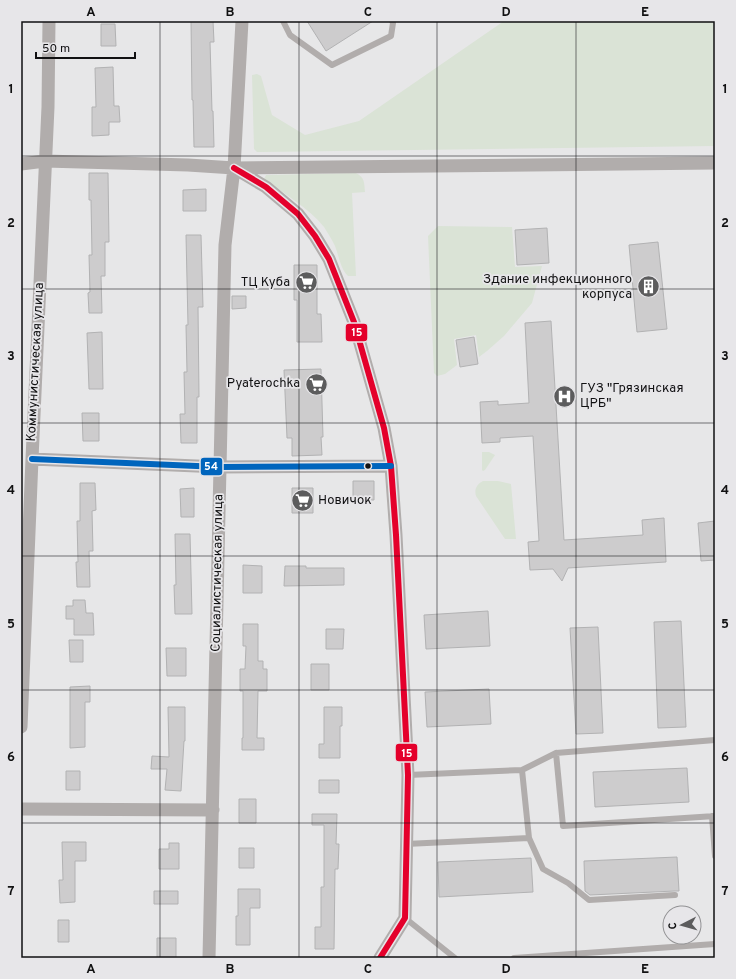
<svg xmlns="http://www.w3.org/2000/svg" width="736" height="979" font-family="Overpass,sans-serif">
<rect width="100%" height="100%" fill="#e7e7e8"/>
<path fill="#dae3d6" d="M504 21H715V146L260 152H257L254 149 252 75 257 74 261 76 272 115 305 135 359 121Z
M356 173C365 178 364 182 365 192L352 193 356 276H348C340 268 339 256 335 246 332 240 328 233 324 227 308 207 284 194 264 179L266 175Z
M438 226 512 227 515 267 542 266 532 303 504 336 487 351 479 357 476 335 454 339 457 365 445 374 437 376 434 373 428 236Z
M482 452H489L495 455 485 470 483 471 482 470Z
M483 481H498L511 484 516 539H505L476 496C474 489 477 484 483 481Z"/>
<path fill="#cdcccd" stroke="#b2b2b3" d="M191 21H213L214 42H210L212 111H213L214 147H194L193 100H192Z
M307 21H373L326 51Z
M101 24H115L116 46H101Z
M113 67 114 106H119L120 122H109V135L92 136V107H96L95 68Z
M89 173H108L109 242H105V276H101L102 313H89L88 293 90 292 89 255H92L91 200H89Z
M206 189V211H183V190Z
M547 228 549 263 517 265 515 230Z
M186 235H201L203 307H198L199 397H197V443H181L180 414H185L184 372H187L186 325H188Z
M658 242 667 329 637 332 629 245Z
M294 265H317V314H321L322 342H297V300H294Z
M232 296H246V308L232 309Z
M551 321 564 540 643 535 642 520 664 518 666 562 568 568 562 581 553 569 530 570 528 542 539 541 533 436 500 438V442L482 443 480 402 498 401V405L529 403 525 323Z
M102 332 103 389H89L87 333Z
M474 337 478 364 460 367 456 340Z
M321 369 323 437H321L322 455 292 456V438H287L284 370Z
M82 413H99V441H83Z
M353 481H374V500H353Z
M80 483H95L96 510 92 511 93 551H89L90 587H77L76 562H78L77 521H80Z
M194 488V517H181L180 489Z
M292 488H313V513H292Z
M715 521V560L701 561 698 523Z
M175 534H190L192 614H175L174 585H176Z
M243 565 262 566V593H243Z
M285 566H306V568H344V585L284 586Z
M73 600H85L86 613H93L94 635H74V619H66V606H73Z
M488 611 490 646 426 649 424 615Z
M681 621 686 727 658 728 654 622Z
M243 624H258V661H263V669H267V691H258L257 738H264V750H242V738H243V691H240V669H245L246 646H243Z
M598 627 603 733 576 734 570 628Z
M326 629H344L343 649H326Z
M69 640H83V662H70Z
M166 648H186V676H167Z
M311 664H329V690H311Z
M90 686V702H85V747L70 748V687Z
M489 689 491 724 427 727 425 692Z
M168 707H185V741H184L181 791 165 790 167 769H151L152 756 169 757Z
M324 707H342V726H340V758H319V744H324Z
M687 768 689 802 595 807 593 772Z
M66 771H80V790H66Z
M319 780H339V793H319Z
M239 799H256V823H239Z
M312 814H337L336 844H339L338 869H335L334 949H315V927H321V887H324V825H312Z
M62 842H86V861H75V902L60 903 59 880H63Z
M169 843H179V869H159V849H169Z
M239 848H254V868H239Z
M677 857 679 891H675L590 895 585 891 584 861Z
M531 858 533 892 439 897 438 862Z
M238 889H260V908H250V945H236V916H238Z
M154 891H178V904H154Z
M58 920H69V942H58Z
M157 938H176V958H157Z"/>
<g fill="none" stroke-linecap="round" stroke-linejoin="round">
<path stroke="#b1adac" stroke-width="6" d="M283 21 290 35 332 65 391 36 393 23 392 21
M556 753 715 740
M408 775 522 770 556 753 563 826 715 816
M712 816 715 856
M529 838 543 869 568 883 589 900 675 895
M406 844 529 838 522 770
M405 918 455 958
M514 958 715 944"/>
<path stroke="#b1adac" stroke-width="13" d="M21 164 45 161 188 165 234 168 715 163
M234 168 266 187 298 214 315 236 329 259 354 322 384 428 391 466 396 535 408 775 405 918 380 958
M32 459 220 467 391 466
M21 727 32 459 48 107 49 21
M21 809 213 810
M209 958 225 245 234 168 242 21"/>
<defs>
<path id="bus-1" d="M234 168 266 187 298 214 315 236 329 259 354 322 384 428 391 466 396 535 408 775 405 918 380 958"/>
<path id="bus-2" d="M32 459 220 467 391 466"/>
</defs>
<use href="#bus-1" stroke="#e7e6e9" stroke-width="9"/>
<use href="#bus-2" stroke="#e7e6e9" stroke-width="9"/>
<use href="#bus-1" stroke="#e4002b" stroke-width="6"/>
<use href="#bus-2" stroke="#0065bd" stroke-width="6"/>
</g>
<path fill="none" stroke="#111112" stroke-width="1" stroke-opacity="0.55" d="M160 21V958M299 21V958M437 21V958M576 21V958M21 156H715M21 289H715M21 423H715M21 556H715M21 690H715M21 823H715"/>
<defs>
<symbol id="supermarket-disc" viewBox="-11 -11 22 22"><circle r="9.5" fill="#5c5c5d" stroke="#e7e6e9"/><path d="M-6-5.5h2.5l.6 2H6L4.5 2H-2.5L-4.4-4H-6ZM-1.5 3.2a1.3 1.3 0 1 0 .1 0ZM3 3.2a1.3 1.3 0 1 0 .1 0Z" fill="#fff"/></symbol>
<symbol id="building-disc" viewBox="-11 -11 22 22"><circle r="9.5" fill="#5c5c5d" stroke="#e7e6e9"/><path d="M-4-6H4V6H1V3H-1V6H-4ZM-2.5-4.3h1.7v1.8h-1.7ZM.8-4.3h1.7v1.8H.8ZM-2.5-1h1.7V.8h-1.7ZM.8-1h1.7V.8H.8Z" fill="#fff"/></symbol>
<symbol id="hospital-disc" viewBox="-11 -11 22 22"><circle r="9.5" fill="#5c5c5d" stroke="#e7e6e9"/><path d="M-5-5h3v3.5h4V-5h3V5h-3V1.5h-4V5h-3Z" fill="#fff"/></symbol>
</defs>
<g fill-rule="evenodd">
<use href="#supermarket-disc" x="294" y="270" width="25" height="25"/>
<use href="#building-disc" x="636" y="274" width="25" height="25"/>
<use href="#supermarket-disc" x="304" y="372" width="25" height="25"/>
<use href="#hospital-disc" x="552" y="384" width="25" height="25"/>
<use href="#supermarket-disc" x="290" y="488" width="25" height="25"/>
</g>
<circle fill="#111112" stroke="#e7e6e9" stroke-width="1.5" cx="368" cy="466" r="3.5"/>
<g text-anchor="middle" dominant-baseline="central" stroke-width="3.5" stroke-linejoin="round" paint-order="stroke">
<g font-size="13" fill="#111112" stroke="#e7e6e9" text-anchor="end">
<text x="632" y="280">Здание инфекционного<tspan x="632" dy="15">корпуса</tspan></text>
<text x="290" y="283">ТЦ Куба</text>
<text x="300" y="384">Pyaterochka</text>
<text x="580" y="389" text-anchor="start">ГУЗ "Грязинская<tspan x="580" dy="15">ЦРБ"</tspan></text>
<text x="318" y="501" text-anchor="start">Новичок</text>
</g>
<g font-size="13" fill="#111112" stroke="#e7e6e9">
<text transform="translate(36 362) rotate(-87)">Коммунистическая улица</text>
<text transform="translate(218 573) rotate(-89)">Социалистическая улица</text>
</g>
</g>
<g stroke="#e7e6e9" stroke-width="1.5">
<rect x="345" y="323" width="23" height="19" rx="4" fill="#e4002b"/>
<rect x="200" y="457" width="23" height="19" rx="4" fill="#0065bd"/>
<rect x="395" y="743" width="23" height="19" rx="4" fill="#e4002b"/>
</g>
<g font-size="11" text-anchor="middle" font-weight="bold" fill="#fff">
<text x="357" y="336">15</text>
<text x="211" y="470">54</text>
<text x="407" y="757">15</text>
</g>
<rect width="736" height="979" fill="none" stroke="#e7e6e9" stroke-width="44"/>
<g transform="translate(682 925) rotate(264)"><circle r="19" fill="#e7e6e9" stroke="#919193"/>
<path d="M0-3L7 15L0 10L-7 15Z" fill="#5c5c5d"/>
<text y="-6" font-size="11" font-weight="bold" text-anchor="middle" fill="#111112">С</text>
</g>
<path d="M36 52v6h99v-6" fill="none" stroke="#111112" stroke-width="2"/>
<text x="42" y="52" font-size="12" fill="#111112" stroke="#e7e6e9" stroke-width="3" paint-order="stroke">50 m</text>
<rect x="22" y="22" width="692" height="935" fill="none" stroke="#111112" stroke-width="1.5"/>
<g font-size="13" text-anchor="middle" font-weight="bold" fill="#111112">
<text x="91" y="16">A</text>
<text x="230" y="16">B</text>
<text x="368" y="16">C</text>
<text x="506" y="16">D</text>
<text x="645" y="16">E</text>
<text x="11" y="93">1</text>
<text x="725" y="93">1</text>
<text x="11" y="227">2</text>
<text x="725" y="227">2</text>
<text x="11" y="360">3</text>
<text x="725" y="360">3</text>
<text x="11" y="494">4</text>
<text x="725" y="494">4</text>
<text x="11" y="628">5</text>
<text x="725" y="628">5</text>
<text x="11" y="761">6</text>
<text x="725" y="761">6</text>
<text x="11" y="895">7</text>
<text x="725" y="895">7</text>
<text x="91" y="973">A</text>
<text x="230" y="973">B</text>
<text x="368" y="973">C</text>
<text x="506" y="973">D</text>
<text x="645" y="973">E</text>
</g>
</svg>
